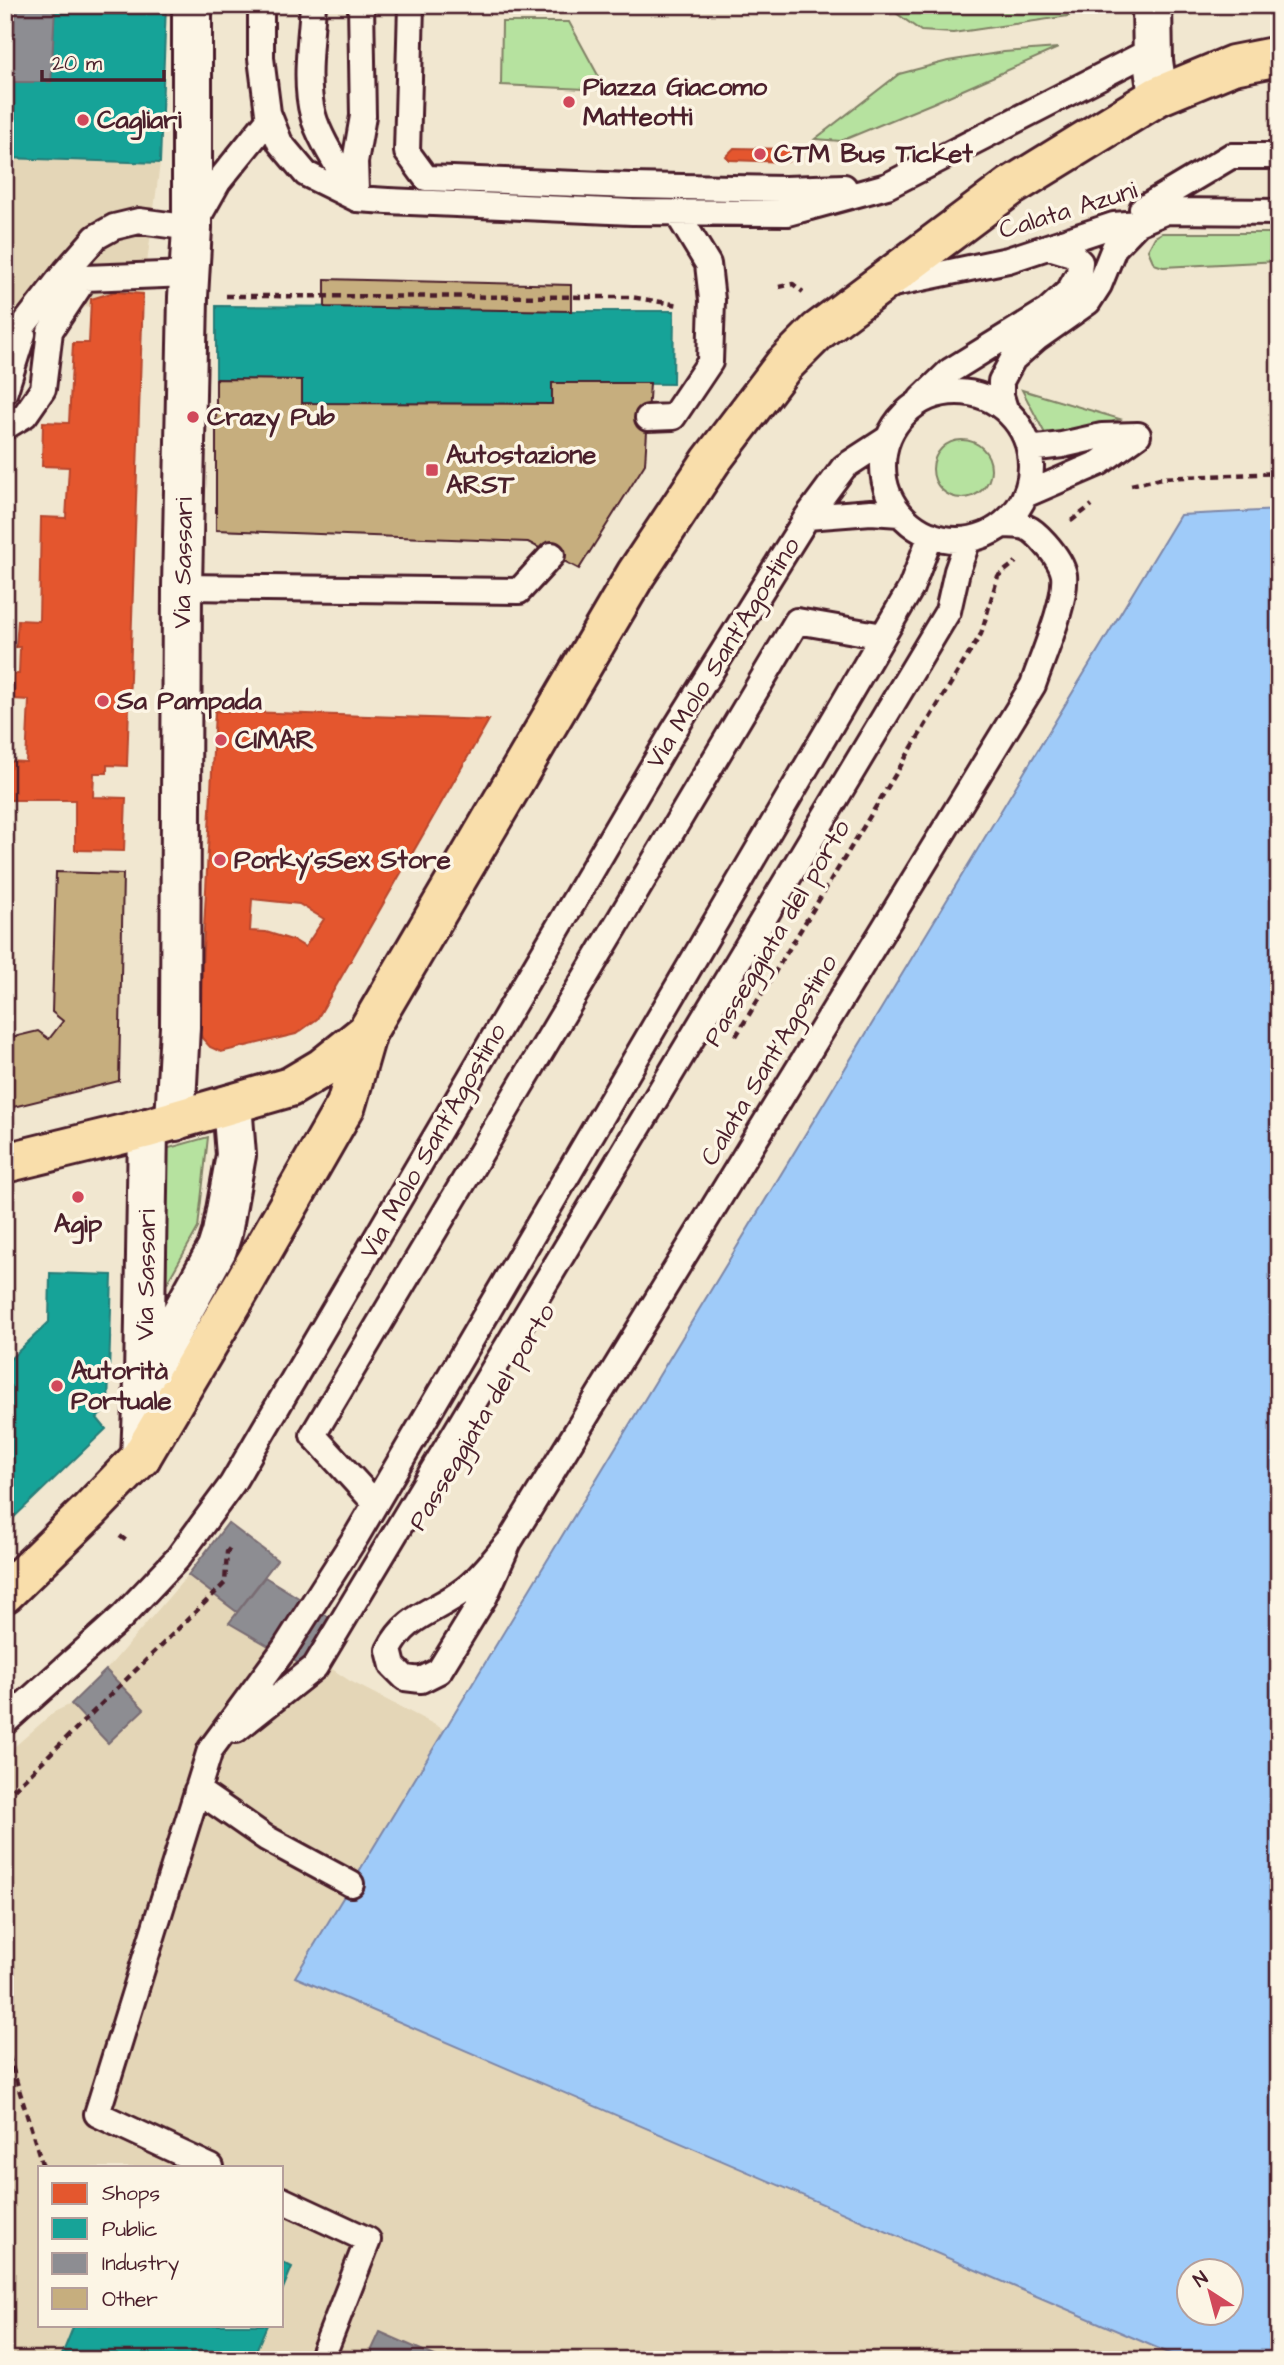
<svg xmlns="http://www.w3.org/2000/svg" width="1284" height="2365" font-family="'Architects Daughter',sans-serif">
<rect width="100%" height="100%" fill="#f1e7d0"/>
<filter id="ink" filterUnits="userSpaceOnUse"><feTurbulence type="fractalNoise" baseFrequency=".0143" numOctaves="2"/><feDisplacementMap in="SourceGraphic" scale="14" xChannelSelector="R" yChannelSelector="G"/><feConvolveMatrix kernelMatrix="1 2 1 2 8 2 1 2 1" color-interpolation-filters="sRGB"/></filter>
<g filter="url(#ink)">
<path fill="#e4d6b7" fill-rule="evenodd" d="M5 5H166L160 163 143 294 114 292 94 297 90 305 5 347Z
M228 1523 277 1560 265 1577 347 1628 326 1665 350 1681 445 1730 295 1977 1185 2360H5V1755L54 1712 71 1704 106 1670 188 1575ZM40 2167H282V2325H40Z"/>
<path fill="#b6e29f" stroke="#808065" stroke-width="2" d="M896 5H1069V16L953 33 921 31 892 10Z
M502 22H569L606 90 501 85Z
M1058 48 933 103 841 141 815 139 899 74 948 61 1004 52Z
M1162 233H1279V261L1163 267 1154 264 1148 250 1155 237Z
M1022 390 1120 419 1051 445Z
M933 469a29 29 0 1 1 58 0a29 29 0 1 1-58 0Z
M208 1137 198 1228 159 1297 162 1150Z"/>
<path fill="#9fcbf9" stroke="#7d86a7" stroke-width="2" fill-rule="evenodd" d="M1279 510V2360H1185L295 1977 1180 515ZM1190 2270H1232V2312H1190Z"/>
<path fill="#e4572e" stroke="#b6462d" stroke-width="2" fill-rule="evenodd" d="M734 148 788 149 794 153 793 158 787 162 729 160 726 156Z
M114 292 143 294 127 766 107 765V773H94L93 797 126 798 124 851 75 850V800H5V761L26 762 29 700 13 699 14 674H19L20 647H16L18 620 39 621 41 517 66 518 69 467 42 466 43 422 69 423 73 343H89L91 299Z
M215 711 489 720 317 1019 296 1034 221 1052 210 1047 202 1038 199 1029ZM252 899 299 904 324 919 305 947 295 941 266 932 250 931Z"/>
<path fill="#17a398" stroke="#267b77" stroke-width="2" d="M55 5H166L160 163 5 158V82H51Z
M216 306 566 308 571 311H674L673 384 552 383V404L302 403V380L216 379Z
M50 1273 112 1275 108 1407 97 1418 106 1429 5 1526V1364L49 1322Z
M282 2262 292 2267 282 2291Z
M74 2325H267L252 2360H60Z"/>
<path fill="#8d8d92" stroke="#796c73" stroke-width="2" d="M5 5H55L51 82H5Z
M228 1523 277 1560 237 1612 188 1575Z
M265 1577 347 1628 319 1675 229 1623Z
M106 1670 144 1709 108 1743 71 1704Z
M380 2332 444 2360H367Z"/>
<path fill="#c6ae7e" stroke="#4a1f2b" stroke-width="2" d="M325 279 571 285V311L325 307Z
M216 379 302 380V403L552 404V383H650L645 464 579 569 528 542 216 530Z
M56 872 123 874 119 1081 5 1109V1039L38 1031 49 1039 63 1021 52 1012Z"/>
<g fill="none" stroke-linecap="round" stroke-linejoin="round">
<defs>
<path id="service" d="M261 5V58L268 113 280 143 306 174 357 199 388 201 632 212 788 213 887 186 1152 50
M313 5C311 39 304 83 313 115 319 139 344 175 357 199
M411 5 407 152 426 178 630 186 785 189 844 187
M356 191 355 162 363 116 361 5
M1142 209 1231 156H1279
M888 285 1008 260 1114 225 1138 223 1167 211 1279 212
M5 349 66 271 96 237 114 227 139 221 192 228 218 182 269 119
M5 391 23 334
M883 466a74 74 0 1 1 148 0a74 74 0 1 1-148 0Z
M921 399 950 371 1047 311 1069 291 1079 273 1080 262 1072 254 1049 247
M1005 409 1001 396V381L1013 359 1037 338 1088 302 1099 285 1114 248 1138 223
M648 418 673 417 710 362 712 300 708 264 677 213
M5 427 25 415 43 389 50 331 85 278 189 274
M1029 449 1062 445 1102 436 1138 435
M1025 495 1099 463 1138 435
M807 517 871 512 900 514
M182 587 519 591 552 555
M375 1503 313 1435 797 621 883 636
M509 1542C495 1558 481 1578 464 1590 435 1612 406 1615 389 1650L393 1666 405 1678 421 1680 439 1671 485 1596 509 1542 1033 685C1042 658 1067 601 1064 575 1062 563 1053 552 1045 543 1030 526 1025 525 1003 525
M5 1722 122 1617 177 1559 232 1484 673 732 807 517 844 467 887 439
M236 1730 315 1667 948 611 957 571 968 540
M197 1790 266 1838 351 1884
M211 2167 97 2114 210 1750 285 1648 357 1535 911 588 931 535
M282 2200 368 2240 321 2360"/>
<path id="tertiary" d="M175 1121 180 1027 182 587 188 297 192 228V5
M147 1376 217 1249 222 1233 236 1155 232 1104
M141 1457 144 1381 148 1128"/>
<path id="secondary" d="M1152 5 1153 61 1158 96"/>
<path id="primary" d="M5 1163 148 1128 290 1087 322 1068 367 1032
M5 1593 90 1510 141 1457 244 1283 346 1105 367 1032 636 574 711 461 784 365 818 331 1010 187 1158 96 1233 65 1279 56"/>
</defs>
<use href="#service" stroke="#4a1f2b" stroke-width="30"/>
<use href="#tertiary" stroke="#4a1f2b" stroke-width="44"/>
<use href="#secondary" stroke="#4a1f2b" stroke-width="44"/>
<use href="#primary" stroke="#4a1f2b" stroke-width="44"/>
<path stroke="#4a1f2b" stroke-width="4.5" stroke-dasharray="7 5" stroke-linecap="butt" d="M779 287 793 284 803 292
M226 296 631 297 679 305
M1131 485 1161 478 1279 473
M1071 521 1092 505
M736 1036 981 634 998 576 1016 562
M120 1536 128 1542
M5 1798 225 1583 227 1552 230 1548
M5 2044 43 2167"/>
<use href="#service" stroke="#fcf5e5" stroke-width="24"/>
<use href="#tertiary" stroke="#fcf5e5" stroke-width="38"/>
<use href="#secondary" stroke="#fcf5e5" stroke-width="38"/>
<use href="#primary" stroke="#f9deab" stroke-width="38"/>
</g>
</g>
<g fill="#d1495b" stroke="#fcf5e5" stroke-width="2.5">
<circle cx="569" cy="102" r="7"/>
<circle cx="83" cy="120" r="7"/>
<circle cx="760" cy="154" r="7"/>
<circle cx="193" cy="417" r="7"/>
<rect x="425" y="463" width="14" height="14" rx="3.5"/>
<circle cx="103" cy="701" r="7"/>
<circle cx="221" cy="740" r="7"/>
<circle cx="220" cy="860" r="7"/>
<circle cx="78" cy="1197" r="7"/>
<circle cx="57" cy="1386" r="7"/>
</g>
<g text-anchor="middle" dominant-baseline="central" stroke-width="7" stroke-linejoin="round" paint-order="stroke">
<g font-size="26" font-weight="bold" fill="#4a1f2b" stroke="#fcf5e5" text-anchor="start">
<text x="583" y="87">Piazza Giacomo<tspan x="583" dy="30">Matteotti</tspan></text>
<text x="97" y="120">Cagliari</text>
<text x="774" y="154">CTM Bus Ticket</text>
<text x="207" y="417">Crazy Pub</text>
<text x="446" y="455">Autostazione<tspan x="446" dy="30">ARST</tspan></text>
<text x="117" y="701">Sa Pampada</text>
<text x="235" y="740">CIMAR</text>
<text x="234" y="860">Porky'sSex Store</text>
<text x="78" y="1224" text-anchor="middle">Agip</text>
<text x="71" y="1371">Autorità<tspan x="71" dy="30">Portuale</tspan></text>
</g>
<g font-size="26" fill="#4a1f2b" stroke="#fcf5e5">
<text transform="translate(1068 210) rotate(-17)">Calata Azuni</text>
<text transform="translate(183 563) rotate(-89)">Via Sassari</text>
<text transform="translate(723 653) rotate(-58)">Via Molo Sant'Agostino</text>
<text transform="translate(777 933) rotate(-59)">Passeggiata del porto</text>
<text transform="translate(769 1060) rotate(-59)">Calata Sant'Agostino</text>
<text transform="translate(433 1141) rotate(-60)">Via Molo Sant'Agostino</text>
<text transform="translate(146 1275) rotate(-89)">Via Sassari</text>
<text transform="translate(482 1417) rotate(-59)">Passeggiata del porto</text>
</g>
</g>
<rect width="1284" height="2365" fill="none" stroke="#fcf5e5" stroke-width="28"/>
<rect x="14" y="14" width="1256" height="2337" fill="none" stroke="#4a1f2b" stroke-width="2.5" filter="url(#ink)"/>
<rect x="38" y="2166" width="245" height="161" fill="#fcf5e5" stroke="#b59f9b" stroke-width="2"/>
<rect x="52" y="2183" width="35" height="21" fill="#e4572e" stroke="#b59f9b" stroke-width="2"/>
<text x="102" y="2200" font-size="21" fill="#4a1f2b">Shops</text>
<rect x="52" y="2218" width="35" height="21" fill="#17a398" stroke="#b59f9b" stroke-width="2"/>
<text x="102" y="2236" font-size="21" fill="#4a1f2b">Public</text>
<rect x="52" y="2253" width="35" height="21" fill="#8d8d92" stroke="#b59f9b" stroke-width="2"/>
<text x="102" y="2270" font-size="21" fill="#4a1f2b">Industry</text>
<rect x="52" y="2288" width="35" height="21" fill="#c6ae7e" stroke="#b59f9b" stroke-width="2"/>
<text x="102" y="2306" font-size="21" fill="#4a1f2b">Other</text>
<g transform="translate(1210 2292) rotate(324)"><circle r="33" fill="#fcf5e5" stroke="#b59f9b" stroke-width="2"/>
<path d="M0-5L12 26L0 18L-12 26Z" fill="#d1495b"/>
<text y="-10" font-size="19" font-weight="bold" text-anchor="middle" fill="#4a1f2b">N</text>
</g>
<path d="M42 70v10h122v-10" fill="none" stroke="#4a1f2b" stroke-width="3.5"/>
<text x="52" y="70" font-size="21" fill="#4a1f2b" stroke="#fcf5e5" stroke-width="5" paint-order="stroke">20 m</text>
</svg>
